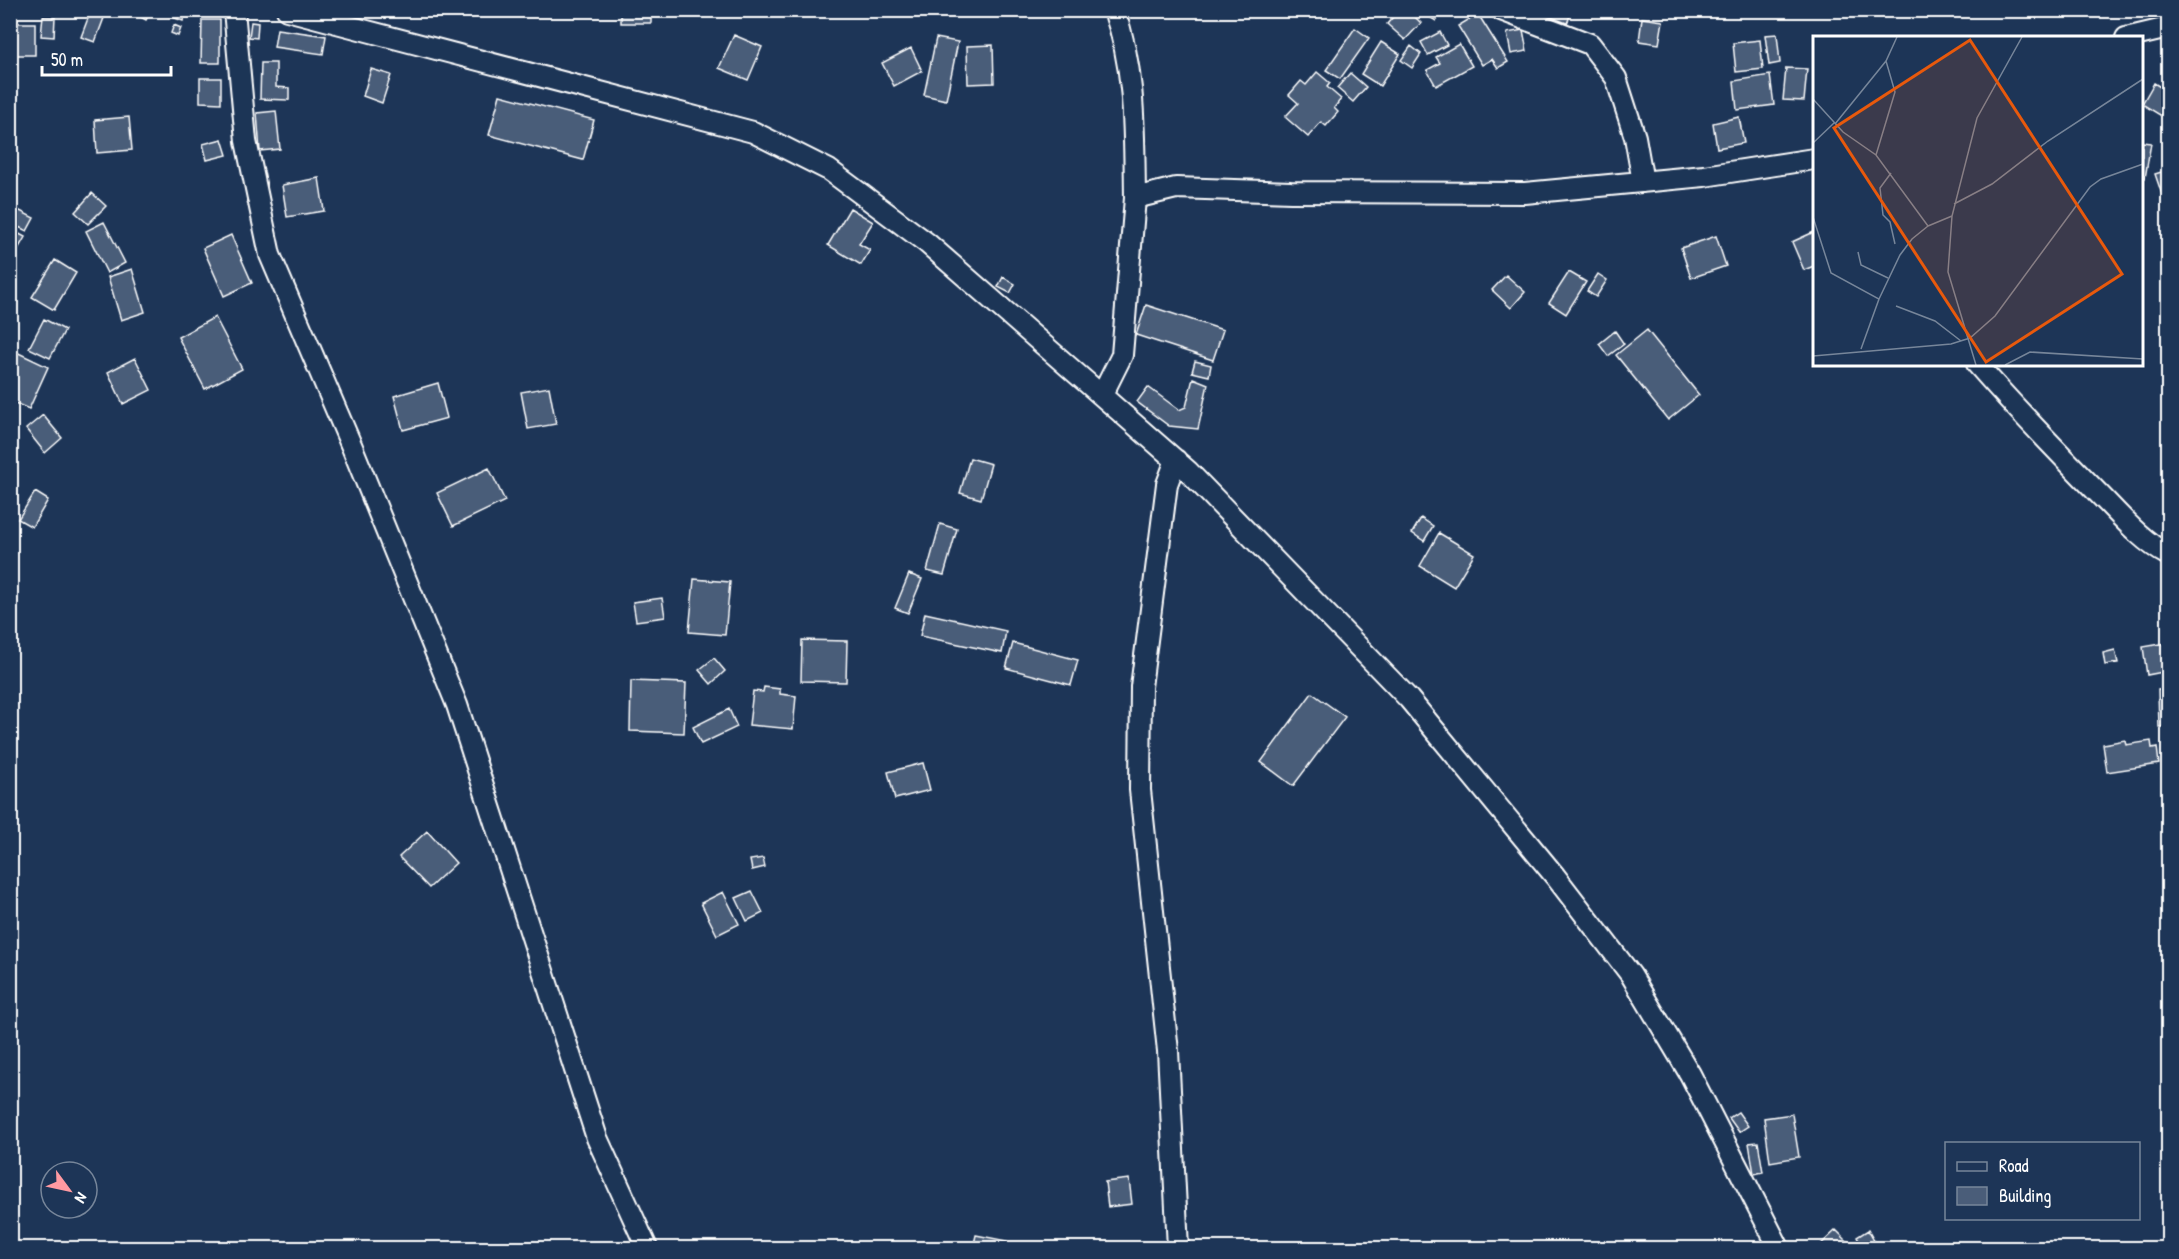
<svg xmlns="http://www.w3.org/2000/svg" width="2179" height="1259" font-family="'Patrick Hand',sans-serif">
<rect width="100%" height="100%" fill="#1d3557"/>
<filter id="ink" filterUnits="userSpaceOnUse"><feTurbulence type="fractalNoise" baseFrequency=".0167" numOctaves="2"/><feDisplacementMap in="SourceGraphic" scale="12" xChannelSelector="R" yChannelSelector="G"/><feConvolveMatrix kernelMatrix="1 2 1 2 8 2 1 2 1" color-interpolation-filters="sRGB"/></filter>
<g filter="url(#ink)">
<path fill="#4a5d79" stroke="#fff" stroke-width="1.5" d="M128 10H151L146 20Z
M169 10H186L183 21 167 15Z
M621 10H651V23H621Z
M1260 10H1298V14Z
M1399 10H1408L1421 23 1405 40 1387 24Z
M1418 10H1442L1436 21Z
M1523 10H1564L1571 13 1566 26Z
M90 13 104 18 95 42 81 37Z
M1478 14 1508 62 1498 68 1492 59 1482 65 1458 26Z
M43 16 55 17 54 37 41 36Z
M1642 18 1663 21 1659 44 1639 41Z
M202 20H220V63H201Z
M251 22 258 23 257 38 249 37Z
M10 23H35V55H10Z
M174 25 181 28 178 36 171 33Z
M1355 28 1369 38 1340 79 1326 70Z
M277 29 326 36 323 54 274 47Z
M1523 30 1527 51 1511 54 1507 33Z
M1440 32 1447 45 1428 55 1421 42Z
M1777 34 1780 63 1769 65 1765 35Z
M734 35 762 47 748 80 719 68Z
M936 38 958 42 946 100 924 95Z
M1760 40 1763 69 1736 72 1733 43Z
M1381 42 1400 54 1380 86 1361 74Z
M1459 44 1472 66 1436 86 1427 70 1440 63 1436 57Z
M993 45 994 83 968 84 967 46Z
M1411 46 1421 54 1412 68 1401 60Z
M911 48 922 71 894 86 882 63Z
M261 63H276V87L289 88V100L260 99Z
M1786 68 1807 69 1804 101 1783 100Z
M371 69 391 75 382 103 363 96Z
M1317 72 1330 83 1327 87 1341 99 1334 108 1338 112 1326 126 1321 122 1308 137 1285 117 1298 103 1289 95 1301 81 1306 85Z
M1350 73 1366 87 1353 102 1337 88Z
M1770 75 1774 105 1737 110 1734 81Z
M200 78H221V103L200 102Z
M2154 83 2168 92V120L2142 104Z
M500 95 594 120 583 160 489 135Z
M276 111 280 149 260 151 257 113Z
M129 117 132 150 97 153 95 120Z
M1739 117 1744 143 1717 148 1713 123Z
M222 139 227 155 207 160 203 144Z
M2142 142 2151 143 2145 178 2142 177Z
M2168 170V199L2164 200 2155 174Z
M319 178 324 211 287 217 282 185Z
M92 193 106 206 88 224 75 212Z
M10 206 34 218 27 231 10 223Z
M850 208 873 222 859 244 870 250 861 265 828 245Z
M104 222 125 263 107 273 86 231Z
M10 229 25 237 10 263Z
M1814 232V266L1804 270 1792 242Z
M231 235 252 283 224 296 203 248Z
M1716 236 1726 266 1691 278 1681 248Z
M55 260 76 273 54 310 32 297Z
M132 269 145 312 121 320 108 277Z
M1569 272 1586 282 1566 314 1549 303Z
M1598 274 1607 280 1596 297 1587 291Z
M1506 275 1525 292 1511 308 1492 290Z
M1003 277 1015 284 1010 293 998 287Z
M1146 305 1223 330 1213 360 1136 335Z
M215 317 242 369 205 389 178 337Z
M44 319 65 330 50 358 29 348Z
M1647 330 1699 395 1668 420 1616 355Z
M1615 331 1624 344 1608 356 1599 344Z
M10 349 48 367 29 409 10 401Z
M135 358 151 390 123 404 108 372Z
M2163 358H2168V387H2162Z
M1195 361 1211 365 1209 376 1192 372Z
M1193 378 1208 384 1198 429 1169 426 1137 402 1148 387 1179 410 1186 407Z
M438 383 447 418 403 430 394 396Z
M549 387 556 424 528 429 521 392Z
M43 415 62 438 45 453 26 429Z
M970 458 991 464 981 499 960 493Z
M489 468 505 501 453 526 437 493Z
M35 492 48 500 32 527 18 519Z
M1421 518 1433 526 1424 541 1412 533Z
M940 524 957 529 944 575 927 571Z
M1439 533 1474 554 1454 587 1420 566Z
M909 574 922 579 908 613 895 608Z
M694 579 730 582 725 635 689 632Z
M662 598 665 617 636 621 633 602Z
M925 613 1006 631 1002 653 920 636Z
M802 640 847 641 846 682 801 681Z
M1013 643 1078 660 1071 685 1006 668Z
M2167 643 2168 671 2147 675 2143 647Z
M2115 650 2118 663 2105 665 2103 653Z
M714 658 725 671 711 684 699 670Z
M631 681 686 683 684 733 630 731Z
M764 687 780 689V694L796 696 793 729 749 725 753 691 763 692Z
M2168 689V738V727H2159L2158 690Z
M1312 693 1345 717 1293 786 1261 762Z
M729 709 737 727 701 744 693 727Z
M2125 740 2126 745 2151 741 2152 748 2157 747 2159 764 2107 772 2103 744Z
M923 763 930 790 895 799 888 772Z
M427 831 456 863 429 888 399 857Z
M763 858 765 867 752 870 750 860Z
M752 891 763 913 747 921 736 898Z
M723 892 739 924 717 935 701 903Z
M1738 1112 1748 1126 1739 1132 1729 1118Z
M1792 1114 1799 1157 1770 1162 1764 1118Z
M1758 1142 1763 1172 1754 1174 1749 1143Z
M1129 1179 1132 1204 1108 1207 1105 1182Z
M1836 1230 1854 1248H1817Z
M1868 1230 1878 1248H1863L1857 1237Z
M976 1235 1007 1241 1006 1248H973Z"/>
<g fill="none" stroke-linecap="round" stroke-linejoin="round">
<defs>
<path id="minor" d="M234 10 246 141 270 255 352 447 457 705 597 1138 647 1248
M287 10 753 132 829 170 927 243 1188 471 1409 699 1555 876 1631 975 1690 1074 1779 1248
M1114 10C1136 71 1134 135 1135 198
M1501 10 1590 44 1616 78 1635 137 1643 182
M2126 38 2168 28
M1977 364C2015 408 2056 450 2097 492 2119 514 2140 540 2168 555
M1102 395 1122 355 1135 198 1176 188 1291 192 1525 193 1704 176 1814 159
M1176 460 1167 484 1141 687 1140 790 1168 1051 1178 1248"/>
</defs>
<use href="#minor" stroke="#fff" stroke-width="24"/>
<use href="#minor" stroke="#1d3557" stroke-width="20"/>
</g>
</g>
<g transform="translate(1813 36)">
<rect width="330" height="330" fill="#1d3557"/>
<path fill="none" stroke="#77869a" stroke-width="1.5" d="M0 63 30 96 63 119 115 190 139 180M22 88 73 25 84 1M0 107 21 87M63 119 82 56 73 25M78 137 67 152 70 179 77 186 82 208M141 168 179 148 235 105 330 43M0 181 18 237 66 263 48 313M45 216 48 229 75 242M66 263 87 219 99 203 115 190M83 270 122 285 148 305M0 320 138 308 157 302 182 280 277 151 288 143 330 128M163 329 135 236 139 180 164 82 209 1M192 329 217 316 330 323"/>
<path fill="#e8590c" fill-opacity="0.15" stroke="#e8590c" stroke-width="3" d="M157 4 309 238 173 326 21 92Z"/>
<rect width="330" height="330" fill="none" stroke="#fff" stroke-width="3"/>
</g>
<rect width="2179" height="1259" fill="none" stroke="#1d3557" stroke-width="36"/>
<rect x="18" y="18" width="2143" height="1223" fill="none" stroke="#fff" stroke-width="2" filter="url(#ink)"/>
<rect x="1945" y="1142" width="195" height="78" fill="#1d3557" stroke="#77869a" stroke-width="1.5"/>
<rect x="1957" y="1162" width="30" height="9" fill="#1d3557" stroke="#77869a" stroke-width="1.5"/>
<text x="1999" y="1172" font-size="18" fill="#ffffff">Road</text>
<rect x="1957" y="1187" width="30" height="18" fill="#4a5d79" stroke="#77869a" stroke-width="1.5"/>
<text x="1999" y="1202" font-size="18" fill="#ffffff">Building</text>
<g transform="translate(69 1190) rotate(123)"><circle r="28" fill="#1d3557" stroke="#77869a" stroke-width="1.5"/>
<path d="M0-4.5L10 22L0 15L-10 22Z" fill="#ff9aa2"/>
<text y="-9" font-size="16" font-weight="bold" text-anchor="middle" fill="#ffffff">N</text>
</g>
<path d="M42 66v9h129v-9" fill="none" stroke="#ffffff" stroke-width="3"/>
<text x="51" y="66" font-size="18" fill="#ffffff" stroke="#1d3557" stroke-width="4.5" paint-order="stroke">50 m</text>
</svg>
